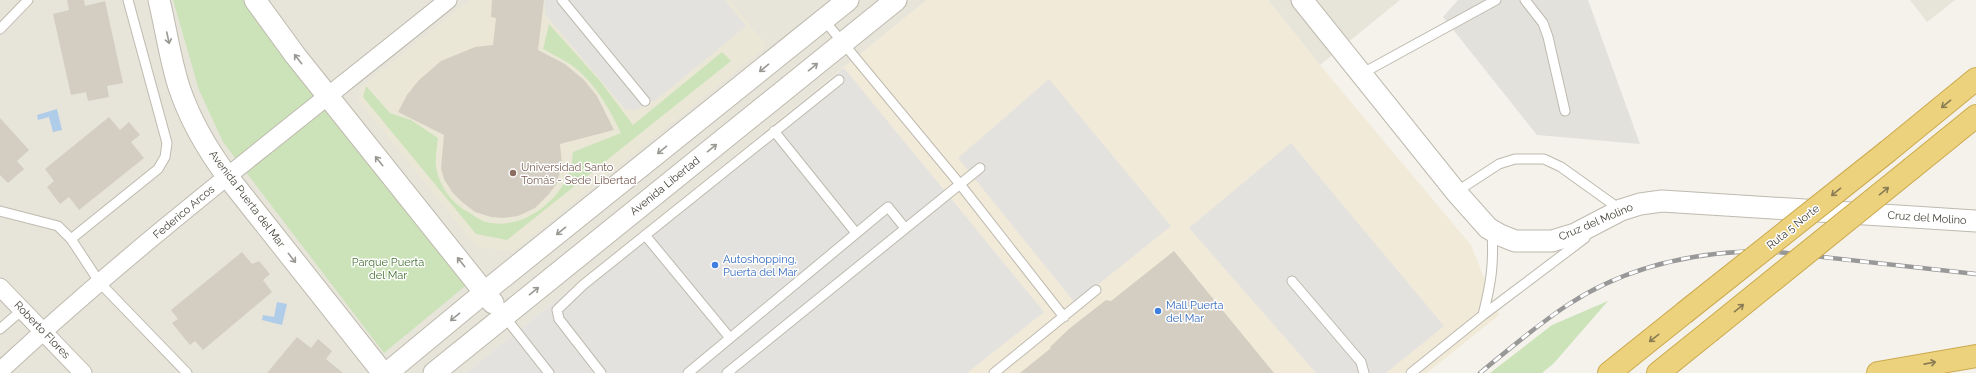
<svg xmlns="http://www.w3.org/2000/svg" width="1976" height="373" font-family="Raleway,sans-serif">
<rect width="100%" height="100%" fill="#f4f2eb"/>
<path fill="#e7e4da" d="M0 0H927L466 373H0Z
M1268 0H1400L1320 65Z
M1910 0H1955L1927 22Z"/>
<path fill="#f2ead9" d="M927 0H1268L1320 65 1471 245 1499 315 1427 373H466Z"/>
<path fill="#e3e1dc" d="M1458 0H1588L1640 144 1537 135 1443 17Z"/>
<path fill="#ebe7d7" d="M470 0H730L767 46 512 252 476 246 358 100 360 88Z"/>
<path fill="#cce3b9" d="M173 0H246L470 282 384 353 223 142 199 90Z
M549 24 601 82 633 125 722 52 731 61 507 240 476 234 363 97 366 86 390 113 411 120 438 138C437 148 434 162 437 171 441 189 454 205 470 213 474 216 479 219 483 221 519 233 559 203 570 170 572 164 572 157 573 152L621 133C609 108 594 81 570 64 562 59 552 54 543 49Z
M1608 301 1554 363 1542 373H1490L1552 325Z"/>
<path fill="#e3e2df" d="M545 0H725L746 26 657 99 636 110H626L545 14Z
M844 68 1044 312 967 373H466Z
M1049 79 1171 226 1075 303 958 158Z
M1291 143 1444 326 1386 373H1316L1189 228Z"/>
<path fill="#afcce8" d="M57 109 62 130 53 132 49 117 38 120 37 115Z
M277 302 287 304 282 325 262 320 263 315 274 317Z"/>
<path fill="#d4cec2" d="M67 0H84L85 6 105 1 123 83 107 86 109 97 88 101 86 92 71 95 53 14 69 10Z
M492 0H544L538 50 565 64 584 80 597 96 614 130 560 144 562 164 557 183 549 194 535 208 518 216 503 218 491 217 475 212 462 202 452 192 444 179 441 168 444 135 398 112 407 95 419 80 441 61 475 47 493 45 496 18 491 17Z
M109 117 120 130 129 122 140 135 131 142 144 158 79 210 69 197 60 204 47 187 54 181 45 169Z
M0 118 29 150 17 161 24 169 8 183 0 175Z
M1174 251 1274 373H1020L1051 348 1050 347 1070 328 1106 300 1111 301Z
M242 252 252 264 259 261 270 274 263 280 272 292 203 350 195 341 190 345 172 323 178 319 171 310Z
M297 337 311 348 318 339 332 351 326 359 343 373H267Z"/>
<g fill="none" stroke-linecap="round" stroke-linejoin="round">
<defs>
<path id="service" d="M562 0 645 101
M1525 0 1543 23 1548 37 1565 111
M824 20 959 183 1064 317
M0 29 28 0
M1361 74 1496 0
M774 131 856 233
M1456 192 1499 164 1515 159H1544L1561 167 1621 210
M0 211 58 226 71 239 100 283 187 373
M645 235 730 338
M71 239 158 169 165 157 167 143 128 0
M1292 281 1361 362 1364 373
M1483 315C1491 283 1494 265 1492 231
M504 316 549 373
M0 329 22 310
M601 373 559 319 557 310 583 285 839 80
M688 373 888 207 905 228
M727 373 980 168
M994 373 1096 290
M1411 373 1483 315 1585 238"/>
<path id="minor" d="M0 287 83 373
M0 371C142 239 297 122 448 0"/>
<path id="tertiary" d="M159 0C166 29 170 59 179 87 190 120 207 149 227 176L383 373
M255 0 295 55 493 303
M1302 0 1456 192 1488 228 1500 235 1515 241H1552L1575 234 1621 210 1640 204 1662 201 1976 221
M387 373 497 282 848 0
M434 373 896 0"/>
<path id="motorway" d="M1888 151 1976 79
M1912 168 1976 116
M1609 373 1684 313
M1658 373 1709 332
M1878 373 1976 356"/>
</defs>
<use href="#service" stroke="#bebaaf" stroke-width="11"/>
<use href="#minor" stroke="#bebaaf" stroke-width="19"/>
<use href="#tertiary" stroke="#bebaaf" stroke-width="23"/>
<use href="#motorway" stroke="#cba94e" stroke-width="24"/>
<use href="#service" stroke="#fff" stroke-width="9"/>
<use href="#minor" stroke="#fff" stroke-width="17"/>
<use href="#tertiary" stroke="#fff" stroke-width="21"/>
<use href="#motorway" stroke="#edd27d" stroke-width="22"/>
<defs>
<path id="rail" d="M1480 373C1508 350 1536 326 1566 306 1626 266 1697 251 1768 251L1976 274"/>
</defs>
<use href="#rail" stroke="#989898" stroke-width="4.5"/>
<use href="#rail" stroke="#fff" stroke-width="3" stroke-dasharray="9" stroke-linecap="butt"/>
<defs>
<path id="motorway-bridge" d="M1684 313 1888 151
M1709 332 1912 168"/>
</defs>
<use href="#motorway-bridge" stroke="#cba94e" stroke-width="24" stroke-linecap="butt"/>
<use href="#motorway-bridge" stroke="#edd27d" stroke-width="22"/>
</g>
<defs><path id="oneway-shaft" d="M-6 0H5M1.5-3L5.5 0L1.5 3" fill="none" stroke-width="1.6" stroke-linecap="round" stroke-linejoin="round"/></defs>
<g stroke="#9a9893">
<use href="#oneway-shaft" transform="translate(168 38) rotate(78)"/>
<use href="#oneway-shaft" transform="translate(298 59) rotate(-128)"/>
<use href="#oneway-shaft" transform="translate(813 67) rotate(-39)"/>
<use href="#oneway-shaft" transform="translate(764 68) rotate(141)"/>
<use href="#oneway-shaft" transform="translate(712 148) rotate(-39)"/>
<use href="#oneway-shaft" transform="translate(662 150) rotate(141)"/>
<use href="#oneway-shaft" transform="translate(379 161) rotate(-129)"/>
<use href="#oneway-shaft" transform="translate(561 231) rotate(141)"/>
<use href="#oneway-shaft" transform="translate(292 258) rotate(52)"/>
<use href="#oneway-shaft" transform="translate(461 262) rotate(-129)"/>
<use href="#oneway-shaft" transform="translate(534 291) rotate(-39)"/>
<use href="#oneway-shaft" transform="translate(455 317) rotate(141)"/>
</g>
<g stroke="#897c55">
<use href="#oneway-shaft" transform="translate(1946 104) rotate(141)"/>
<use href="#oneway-shaft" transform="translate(1884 191) rotate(-39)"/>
<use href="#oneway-shaft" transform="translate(1836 192) rotate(141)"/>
<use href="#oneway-shaft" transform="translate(1739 308) rotate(-39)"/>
<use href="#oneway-shaft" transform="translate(1654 338) rotate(142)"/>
<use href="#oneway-shaft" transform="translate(1930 363) rotate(-11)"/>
</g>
<circle fill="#8d6e63" stroke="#fff" stroke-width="1.5" cx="513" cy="173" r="4"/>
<g fill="#3f7fe0" stroke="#fff" stroke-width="1.5">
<circle cx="715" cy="265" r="4"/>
<circle cx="1158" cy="311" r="4"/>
</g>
<g text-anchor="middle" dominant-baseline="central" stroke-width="3" stroke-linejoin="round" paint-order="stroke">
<g font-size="11" fill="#785e54" stroke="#fff" text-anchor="start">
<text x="521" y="167">Universidad Santo<tspan x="521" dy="13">Tomás - Sede Libertad</tspan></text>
</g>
<g font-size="11" fill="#47433a" stroke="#fff">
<text transform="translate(665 186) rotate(-39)">Avenida Libertad</text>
<text transform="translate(247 199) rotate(53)">Avenida Puerta del Mar</text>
<text transform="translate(184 212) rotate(-40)">Federico Arcos</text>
<text transform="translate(1927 218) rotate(4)">Cruz del Molino</text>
<text transform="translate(1596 222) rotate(-23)">Cruz del Molino</text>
<text transform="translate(1793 227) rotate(-39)">Ruta 5 Norte</text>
<text transform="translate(42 330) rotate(46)">Roberto Flores</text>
</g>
<g font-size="11" fill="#366cbe" stroke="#fff" text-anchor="start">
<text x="723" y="259">Autoshopping,<tspan x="723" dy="13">Puerta del Mar</tspan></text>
<text x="1166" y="305">Mall Puerta<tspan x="1166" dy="13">del Mar</tspan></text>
</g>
<g font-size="11" fill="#457233" stroke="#fff">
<text x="388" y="262">Parque Puerta<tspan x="388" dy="13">del Mar</tspan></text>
</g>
</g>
</svg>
